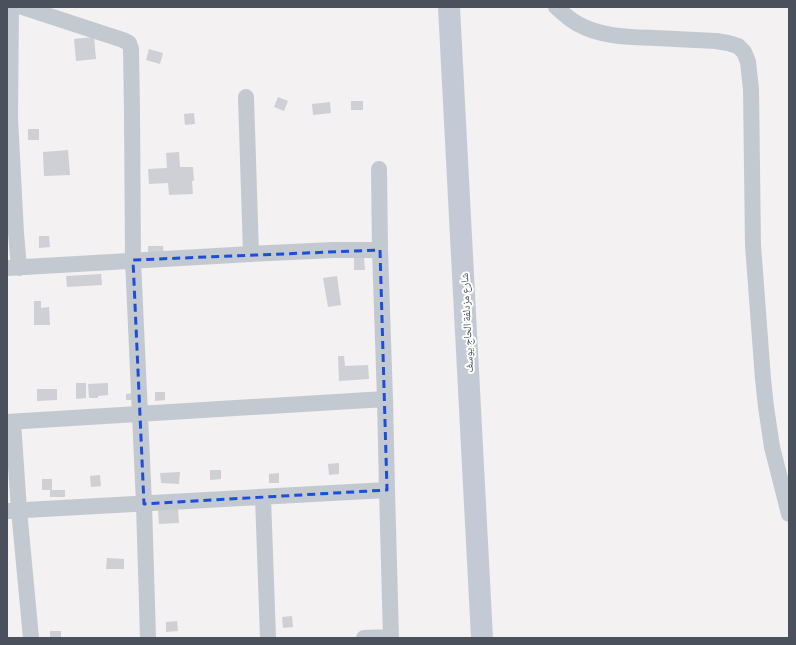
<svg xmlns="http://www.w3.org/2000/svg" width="796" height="645" font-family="Barlow,'Noto Naskh Arabic',sans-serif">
<rect width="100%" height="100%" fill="#f3f1f1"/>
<path fill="#ced0d5" d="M94 37 96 59 76 61 74 39Z
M149 49 163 53 160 64 146 60Z
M278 97 288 101 284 111 274 107Z
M351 101H363V110H351Z
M330 102 331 113 313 115 312 104Z
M194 113 195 124 185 125 184 114Z
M28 129H39V140H28Z
M68 150 70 175 44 176 43 152Z
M179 152 180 167H193L194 181H192L193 194 169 195 168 183 149 184 148 169 167 168 166 153Z
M39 236H49L50 247 39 248Z
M148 246H163L164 256 148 257Z
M354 258H364L365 270H354Z
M101 274 102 285 67 287 66 276Z
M337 276 341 305 328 307 323 278Z
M34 301H41V308L49 307 50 325H34Z
M338 356H344L345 366 368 365 369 379 339 381Z
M76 383H86V398L76 399Z
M108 383V395L98 396V398H89L88 384Z
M37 389H57V400L37 401Z
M155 392H165V400L155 401Z
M135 393V400H126V394Z
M339 463V474L329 475 328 464Z
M210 470H221V479L210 480Z
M180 472 179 484 161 483 160 473Z
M279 473V483H269V474Z
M100 475 101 486 91 487 90 476Z
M42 479H52V490H65V497H50V490H42Z
M178 508 179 523 159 524 158 509Z
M107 558 124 559V569H106Z
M292 616 293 627 283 628 282 617Z
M177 621 178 631 166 632V622Z
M50 631H61V638H50Z"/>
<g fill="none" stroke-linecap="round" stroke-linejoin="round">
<path stroke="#c3c9d0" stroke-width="16" d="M11 7 10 118 16 233 19 268
M22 7 123 40 129 43 131 49 132 112 133 260 144 504 148 638
M556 7C563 13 570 20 578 24 601 37 629 37 655 38 675 39 696 40 716 41L728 43 738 46 744 52 748 62 751 89 753 245 763 379 766 407 772 447 789 514
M246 97 251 254
M379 169 380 250 385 399 387 490 391 638
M7 268 251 254 333 250H380
M7 422 385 399
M13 422 19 510 31 638
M263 497 268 638
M7 511 387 490
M364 638 391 637"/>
<path stroke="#c4cad5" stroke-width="22" d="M449 7 482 638"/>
</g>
<path fill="none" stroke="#1d4ed8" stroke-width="3" stroke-dasharray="8 5" stroke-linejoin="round" d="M380 250 387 490 144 504 133 260Z"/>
<g text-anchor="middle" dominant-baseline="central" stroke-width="4" stroke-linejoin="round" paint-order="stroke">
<g font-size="11" fill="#4b515c" stroke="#fff">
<text transform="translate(466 323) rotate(-93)">شارع مزدلفة الحاج يوسف</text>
</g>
</g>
<rect width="796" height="645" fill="none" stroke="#4b515c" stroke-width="16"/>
</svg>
